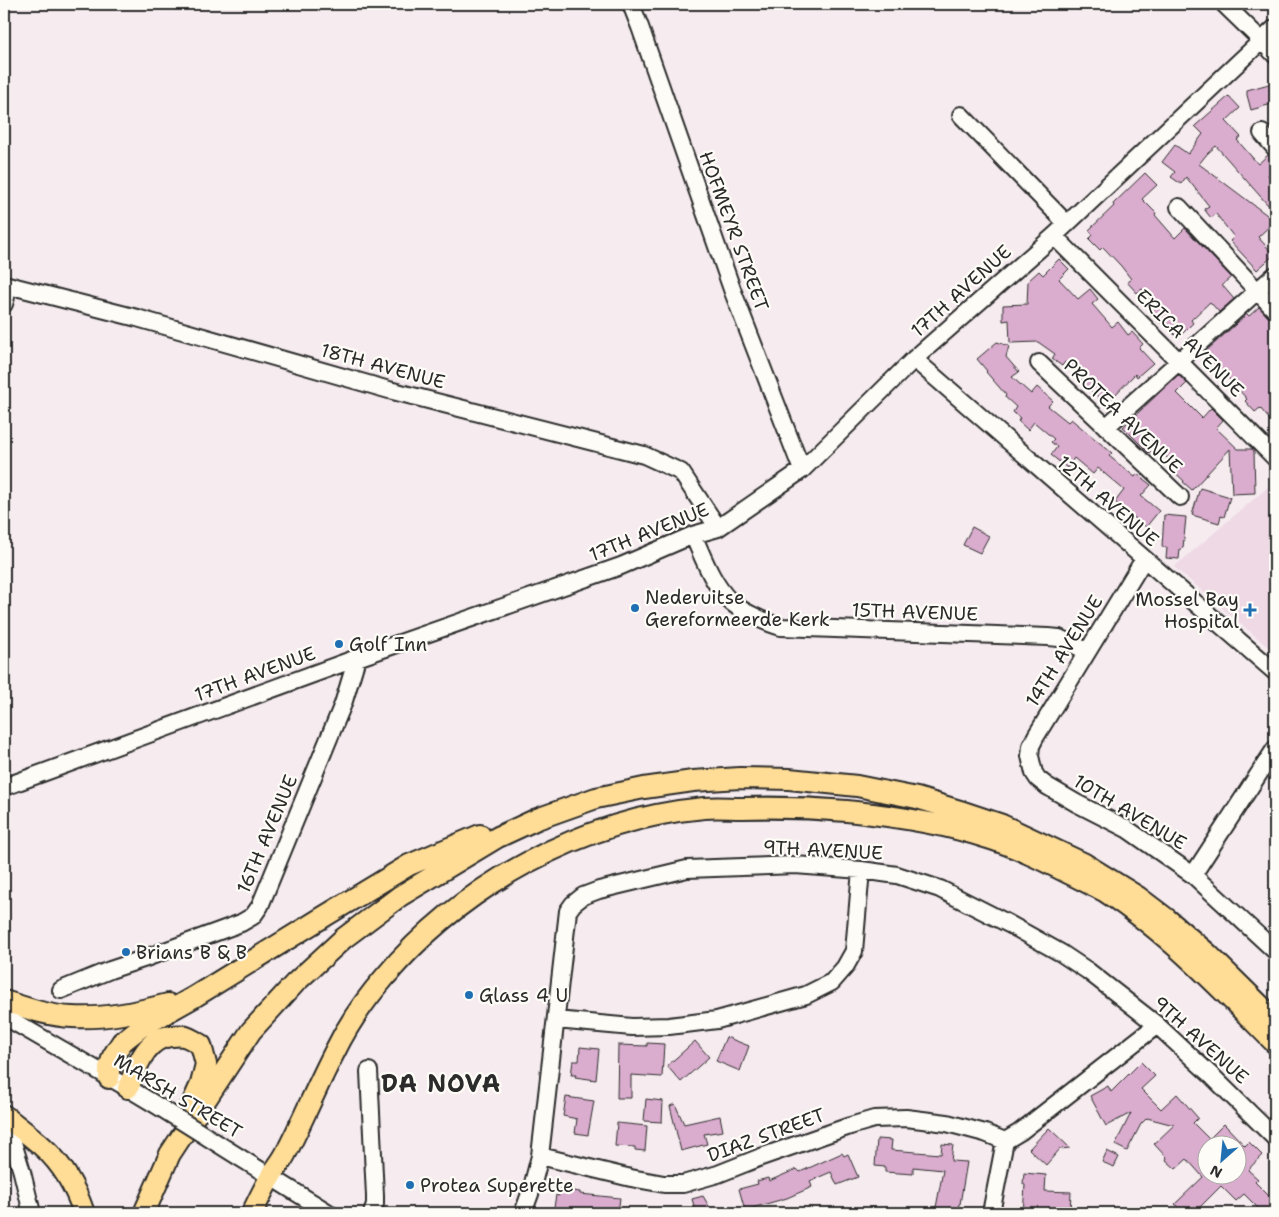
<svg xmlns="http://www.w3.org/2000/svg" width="1279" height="1217" font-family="'Shantell Sans',sans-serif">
<rect width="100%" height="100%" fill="#f6ecef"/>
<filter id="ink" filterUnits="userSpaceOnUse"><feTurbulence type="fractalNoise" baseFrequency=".02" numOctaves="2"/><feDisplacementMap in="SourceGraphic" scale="10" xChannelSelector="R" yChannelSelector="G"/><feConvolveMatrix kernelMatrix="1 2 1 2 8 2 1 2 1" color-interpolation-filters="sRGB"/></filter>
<g filter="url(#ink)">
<path fill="#eed9e5" d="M1275 481V653L1174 567Z"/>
<path fill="#daacce" stroke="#2b2b2b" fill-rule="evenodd" d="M1269 84 1275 86V103L1251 110 1247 95V90Z
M1229 96 1240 108 1226 121 1241 137 1237 140 1258 164 1268 155 1275 162V169L1268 175 1275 183V213L1216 146 1207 154 1199 164 1275 221 1258 237 1274 255 1257 270 1230 241 1234 237 1216 214 1211 218 1204 209 1209 206 1186 177 1181 184 1171 177 1175 172 1162 162 1175 145 1188 154 1203 134 1195 126Z
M1145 173 1157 185 1142 199 1156 213 1155 215 1175 238 1185 228 1231 277 1222 285 1234 299 1219 312 1210 302 1191 320 1193 323 1178 338 1162 322 1160 323 1150 313 1156 306 1142 289 1137 293 1127 282 1131 279 1121 266 1103 247 1100 250 1089 239 1093 235 1089 230 1114 206 1113 204Z
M1059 259 1069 269 1059 279 1078 299 1090 289 1098 299 1092 304 1112 327 1118 322 1128 335 1132 332 1143 344 1139 348 1153 363 1137 377 1135 374 1112 398 1108 394 1102 400 1080 381 1086 376 1065 362 1062 366 1052 359 1055 354 1038 342 1010 343 1009 320 1003 321V305L1027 304 1028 281 1039 271 1043 275Z
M1259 307 1268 317 1275 321V426L1260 408 1255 412 1245 401 1247 399 1221 370 1217 375 1208 365 1213 361 1205 352 1247 314 1249 316Z
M997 342 1009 346 1006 357 1019 372 1012 377 1031 394 1037 387 1053 401 1048 406 1068 422 1071 419 1112 453 1109 456 1135 477 1137 474 1151 485 1141 496 1159 511 1146 527 1115 502 1124 490 1098 468 1093 474 1074 458 1067 468 1051 455 1057 447 1051 442 1054 439 1034 422 1028 430 1018 421 1020 418 1013 412 1016 407 1005 397 1006 395 986 372 987 371 977 359Z
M1178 375 1187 383 1177 393 1202 418 1211 408 1223 420 1216 428 1238 449H1252L1254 451 1255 493 1232 494 1230 449 1192 490 1183 482 1184 481 1169 467 1173 463 1155 447 1149 453 1123 427Z
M1200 488 1230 497 1224 517 1221 516 1219 523 1192 515Z
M1164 515 1186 517 1183 548 1180 549 1179 559 1166 558 1167 548 1162 547Z
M972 527 989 536 980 553 963 545Z
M726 1037 749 1046 740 1071 716 1061Z
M695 1041 709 1057 681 1082 667 1066Z
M647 1043 664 1044 662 1077 631 1075V1098H617L618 1045 647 1046Z
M580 1047 599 1049 596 1080 575 1077 576 1075H571L573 1061H579Z
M1141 1062 1155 1076 1141 1089 1161 1109 1177 1094 1198 1118 1193 1123 1209 1139 1224 1124 1245 1146 1249 1142 1262 1155 1248 1170 1258 1179 1255 1182 1275 1202V1213H1263L1244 1194 1236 1201 1221 1186 1194 1213H1184L1175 1204 1203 1177 1187 1159 1176 1169 1166 1160 1167 1158 1154 1144 1174 1125 1147 1118 1141 1124 1127 1151 1115 1145 1131 1113 1106 1126 1090 1096 1108 1086 1111 1092ZM1206 1144H1236V1174H1206Z
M566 1097 594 1101 588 1135 575 1133 577 1119 563 1116Z
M646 1099 663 1101 662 1122 644 1121Z
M675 1104 684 1124 720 1116 723 1131 704 1134 707 1144 681 1151 670 1106Z
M617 1123 647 1126 645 1151 635 1150V1147L615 1146Z
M1049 1128 1070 1148 1060 1149 1046 1165 1029 1149Z
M877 1139 892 1140 891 1150 941 1154 942 1144 953 1145 951 1161 967 1162 960 1204H959L957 1213H935L943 1170 913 1167V1174L885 1172V1167L875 1166Z
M1107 1151 1119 1157 1114 1167 1102 1162Z
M842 1153 844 1156 848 1154 858 1177 837 1185 831 1172 810 1181 812 1187 787 1198 745 1210 739 1189 758 1184 757 1181 768 1178 769 1181 797 1169 800 1172Z
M1024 1173 1046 1175 1045 1191 1071 1192 1070 1213H1023L1025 1185 1023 1184Z
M560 1189 580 1192V1194L620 1198 618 1213H553L556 1195 559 1196Z
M703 1196 713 1213H696L692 1199Z"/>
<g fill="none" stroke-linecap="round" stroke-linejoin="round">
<defs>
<path id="minor" d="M631 4 640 27 733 292 802 470
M1224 4 1262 41 1275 55
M961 115 1067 224
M1262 133 1275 148
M1179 207 1275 310
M1054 236 1275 458
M4 284 137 318 389 390 644 455 681 472 718 528
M4 304 9 286
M914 359 1275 672
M1039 363 1180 497
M1106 427 1275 275
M693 535C703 557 712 583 729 600 738 610 767 623 781 627L1048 637 1059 638 1087 651
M1144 559 1036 736 1031 746 1030 756 1034 773 1038 779 1047 786 1076 803 1127 829 1193 875 1275 951
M4 787 357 658 621 566 693 535 718 528 802 470 914 359 1054 236 1275 28
M1193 875 1275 749
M61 990 110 970 143 959 241 923 253 916 260 906 343 704 357 658
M4 1016 128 1088 161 1108
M556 1020 632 1027 669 1026 717 1020 806 995 832 982 845 967 854 951 861 870
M369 1071 375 1196V1204L372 1213
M4 1113 22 1172 32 1213
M540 1156 631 1178 664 1184H683L718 1174 761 1157 850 1126 874 1119 906 1118 947 1123 985 1133 1005 1141
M239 1157 329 1213
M523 1213 531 1191 540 1156 568 911 573 904 583 896 599 890 687 869 795 865 861 870 897 875 940 889 1009 924 1061 953 1088 971 1157 1025 1213 1077 1275 1138
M991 1213 1005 1141 1020 1132 1157 1025"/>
<path id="major" d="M1093 884C1162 926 1218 986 1275 1043
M4 1001C26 1008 49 1016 72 1017 105 1019 137 1012 168 1004
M109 1078V1068L113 1056 122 1042 141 1027 194 997 320 919 409 865 480 835
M128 1088C137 1067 145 1038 171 1036 175 1036 180 1035 183 1036 189 1037 196 1042 201 1045L206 1064 201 1084 192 1104
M6 1117C18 1127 31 1136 43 1147 62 1164 76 1189 84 1213
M144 1213 170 1154 251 1031 295 983 344 938 400 896 498 837 537 819 596 798 644 788 693 781 740 778 789 779 857 786 917 798 960 811 1002 825 1083 863 1138 897 1167 919 1208 954 1275 1020
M252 1213C258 1201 264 1188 271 1176 276 1168 282 1161 286 1153 303 1120 317 1086 334 1053 347 1026 365 1000 384 978 462 885 583 819 704 808 717 807 729 808 742 808 777 807 812 808 847 811 894 816 943 823 988 838 1027 850 1067 873 1104 891"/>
</defs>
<use href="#minor" stroke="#2b2b2b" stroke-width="20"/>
<use href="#major" stroke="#2b2b2b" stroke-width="24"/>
<use href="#minor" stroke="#fdfcf7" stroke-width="16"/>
<use href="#major" stroke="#ffdd96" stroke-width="20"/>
<defs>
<path id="minor-bridge" d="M161 1108 239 1157"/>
</defs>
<use href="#minor-bridge" stroke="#2b2b2b" stroke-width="20" stroke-linecap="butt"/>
<use href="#minor-bridge" stroke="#fdfcf7" stroke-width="16"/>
</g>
</g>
<g fill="#1f6fb2" stroke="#fdfcf7" stroke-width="2">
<circle cx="635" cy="608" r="5"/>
<path d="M1247.5 602.5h5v5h5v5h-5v5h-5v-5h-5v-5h5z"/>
<circle cx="339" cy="644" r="5"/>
<circle cx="126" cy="952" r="5"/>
<circle cx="469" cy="995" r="5"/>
<circle cx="410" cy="1185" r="5"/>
</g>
<g text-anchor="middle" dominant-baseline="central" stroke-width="4.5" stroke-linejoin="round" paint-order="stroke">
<g font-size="19" fill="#2b2b2b" stroke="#fdfcf7">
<text transform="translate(734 231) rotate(70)">HOFMEYR STREET</text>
<text transform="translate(961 291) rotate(-42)">17TH AVENUE</text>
<text transform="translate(1190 343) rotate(45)">ERICA AVENUE</text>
<text transform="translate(383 366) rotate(15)">18TH AVENUE</text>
<text transform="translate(1123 416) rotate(44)">PROTEA AVENUE</text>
<text transform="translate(1108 501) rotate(41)">12TH AVENUE</text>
<text transform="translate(649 532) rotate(-22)">17TH AVENUE</text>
<text transform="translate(915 612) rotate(2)">15TH AVENUE</text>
<text transform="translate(1064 651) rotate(-58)">14TH AVENUE</text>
<text transform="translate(255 674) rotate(-20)">17TH AVENUE</text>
<text transform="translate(1130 812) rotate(31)">10TH AVENUE</text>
<text transform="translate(267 834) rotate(-67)">16TH AVENUE</text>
<text transform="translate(823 850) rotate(3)">9TH AVENUE</text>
<text transform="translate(1201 1040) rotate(42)">9TH AVENUE</text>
<text transform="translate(178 1096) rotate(31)">MARSH STREET</text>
<text transform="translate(766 1135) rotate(-20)">DIAZ STREET</text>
</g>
<g font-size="19" fill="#2b2b2b" stroke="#fdfcf7" text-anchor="start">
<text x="645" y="597">Nederuitse<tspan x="645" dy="22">Gereformeerde Kerk</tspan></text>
<text x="1239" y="599" text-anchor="end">Mossel Bay<tspan x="1239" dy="22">Hospital</tspan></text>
<text x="349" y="644">Golf Inn</text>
<text x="136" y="952">Brians B &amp; B</text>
<text x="479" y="995">Glass 4 U</text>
<text x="420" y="1185">Protea Superette</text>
</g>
<g font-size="24" font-weight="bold" letter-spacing="1" fill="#2b2b2b" stroke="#fdfcf7">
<text x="441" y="1084">DA NOVA</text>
</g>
</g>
<rect width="1279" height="1217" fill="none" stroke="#fdfcf7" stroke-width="20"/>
<rect x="10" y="10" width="1259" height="1197" fill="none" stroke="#2b2b2b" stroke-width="2" filter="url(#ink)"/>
<g transform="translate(1222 1160) rotate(207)"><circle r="24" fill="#fdfcf7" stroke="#a9a8a5"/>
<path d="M0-4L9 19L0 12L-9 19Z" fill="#1f6fb2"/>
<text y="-8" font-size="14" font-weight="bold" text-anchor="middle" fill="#2b2b2b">N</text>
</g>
</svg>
